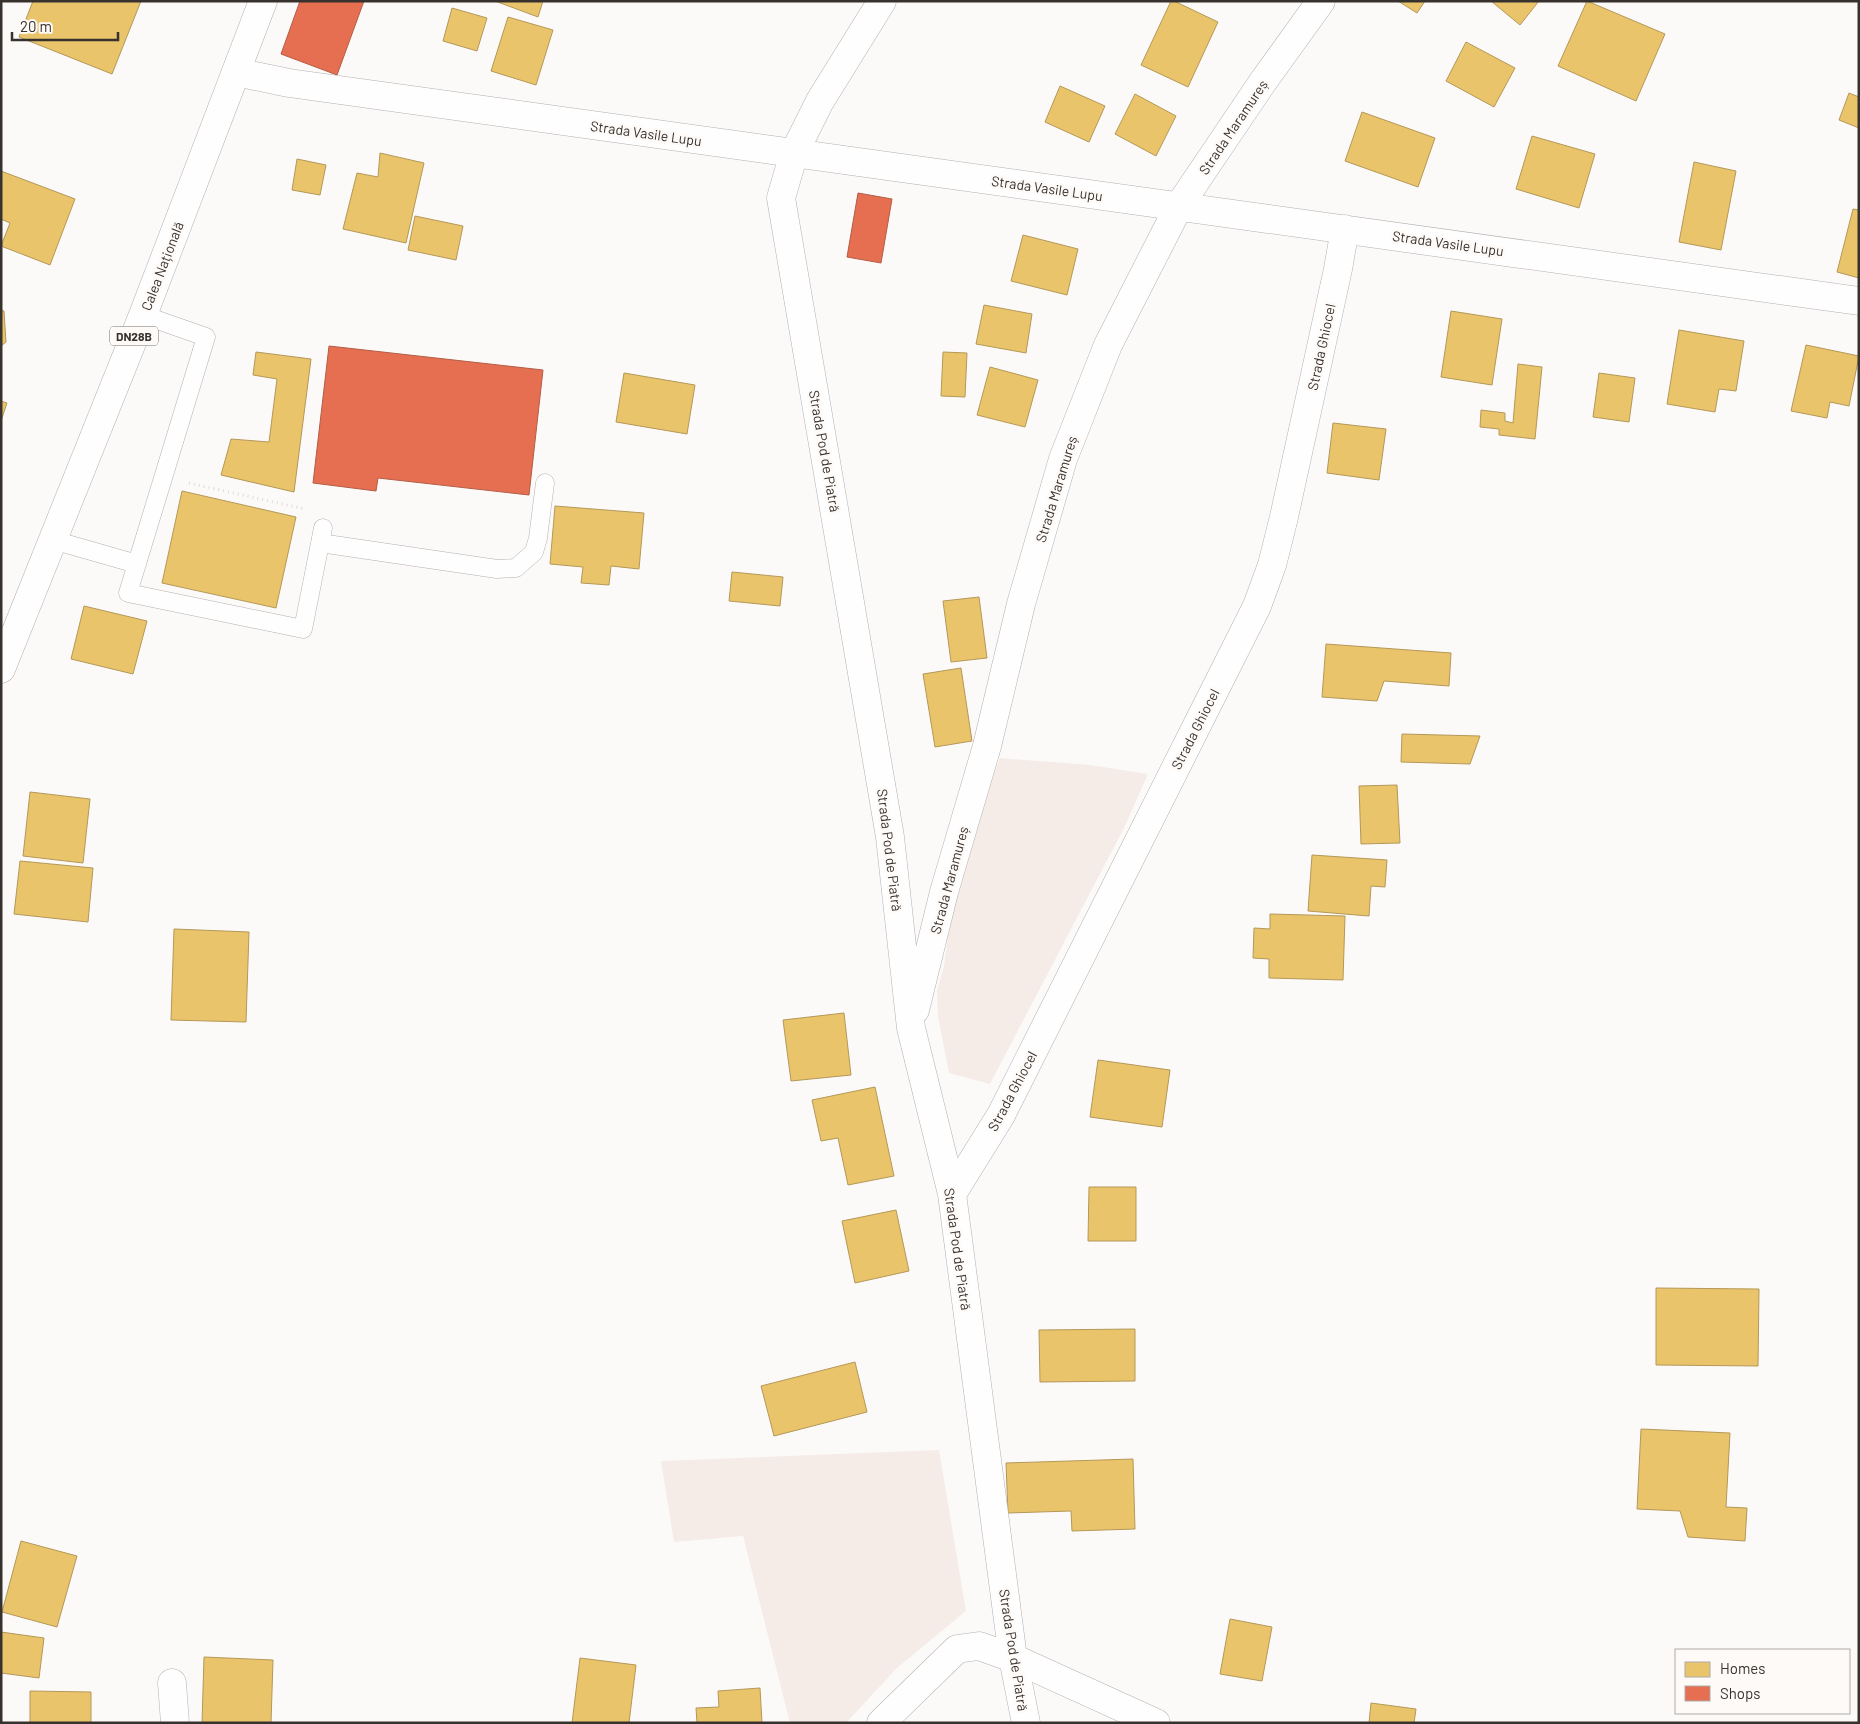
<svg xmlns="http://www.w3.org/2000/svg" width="1860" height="1724" font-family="Barlow,sans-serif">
<rect width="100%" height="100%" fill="#fcfaf9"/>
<path fill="#f5ece7" d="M1000 758 1090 765 1148 774 1124 828 990 1084 949 1073 938 1017 937 991 944 966 953 900 970 835Z
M939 1450 966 1611 897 1668 846 1723H790L743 1536 674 1542 661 1461Z"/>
<path fill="#e9c46a" stroke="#b49858" d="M33 1H141L112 74 19 37Z
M495 1H543L538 17Z
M1171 1H1174L1218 22 1188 87 1141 65Z
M1398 1H1425L1417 13Z
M1491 1H1539L1520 25Z
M1587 1 1665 34 1636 101 1558 66Z
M452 8 487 18 477 51 443 41Z
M508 17 553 30 536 85 491 71Z
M1466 42 1515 68 1494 107 1446 81Z
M1060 86 1105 106 1089 142 1045 122Z
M1849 93 1859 97V128L1839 120Z
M1135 94 1176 116 1156 156 1115 134Z
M1362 112 1435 138 1418 187 1345 161Z
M1532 136 1595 154 1579 208 1516 189Z
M380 153 424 163 406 243 343 229 357 173 378 177Z
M297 159 326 165 320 195 292 190Z
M1694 162 1736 171 1721 250 1679 242Z
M1 171 75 199 50 265 1 246 10 223 1 219Z
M1853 209 1859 210V278L1837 272Z
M415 216 463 226 456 260 408 250Z
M1023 235 1078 249 1067 295 1011 281Z
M984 305 1032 314 1026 353 976 344Z
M1 310 4 311 6 342 1 346Z
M1451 311 1502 319 1492 385 1441 377Z
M1679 330 1744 341 1736 391 1719 389 1715 412 1667 404Z
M1806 345 1859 356 1849 406 1830 402 1827 418 1791 411Z
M256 352 311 359 294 492 221 475 231 439 269 442 277 379 253 375Z
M943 352 967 353 965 397 941 396Z
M1518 364 1542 367 1535 439 1499 435V429L1480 427 1481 410 1505 413V421L1513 423Z
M990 367 1038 380 1025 427 977 415Z
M624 373 695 385 687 434 616 422Z
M1599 373 1635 378 1629 422 1593 417Z
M1 401 7 403 1 421Z
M1333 423 1386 429 1379 480 1327 473Z
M182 491 296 517 276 608 162 583Z
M555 506 644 513 639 569 611 566 609 585 581 583 583 567 550 564Z
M732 572 783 577 780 606 729 601Z
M979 597 987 658 951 662 943 601Z
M84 606 147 621 133 674 71 659Z
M1326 644 1451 653 1449 686 1384 681 1377 701 1322 697Z
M961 668 972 741 935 747 923 674Z
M1402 734 1480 736 1470 764 1401 762Z
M1397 785 1400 843 1361 844 1359 786Z
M30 792 90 799 83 863 23 856Z
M1312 855 1387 860 1385 887 1371 886 1369 916 1308 911Z
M20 861 93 868 88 922 14 914Z
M1270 914 1345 916 1343 980 1269 978V959L1253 958 1254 928 1270 929Z
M174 929 249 932 246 1022 171 1020Z
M844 1013 851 1075 791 1081 783 1020Z
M1098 1060 1170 1070 1162 1127 1090 1117Z
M875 1087 894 1176 848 1185 838 1138 821 1141 812 1100Z
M1089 1187H1136V1241H1088Z
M896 1210 909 1271 855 1283 842 1221Z
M1656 1288 1759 1289 1758 1366 1656 1365Z
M1135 1329V1381L1040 1382 1039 1330Z
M855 1362 867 1412 774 1436 761 1386Z
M1641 1429 1730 1433 1726 1507 1747 1508 1745 1541 1688 1537 1680 1511 1637 1509Z
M1133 1459 1135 1529 1072 1531 1071 1511 1008 1513 1006 1463Z
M21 1541 77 1556 57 1627 2 1612Z
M1230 1619 1272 1627 1262 1681 1220 1674Z
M1 1632 44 1638 39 1678 1 1673Z
M204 1657 273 1660 271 1723H202Z
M580 1658 636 1665 629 1723H572Z
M760 1688 762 1723H697L696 1708 719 1707 718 1691Z
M30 1691 91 1692V1723H30Z
M1371 1703 1416 1709 1414 1723H1369Z"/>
<path fill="#e76f51" stroke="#b25d46" d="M300 1H364L337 75 281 54Z
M858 193 892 199 881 263 847 257Z
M329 346 543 370 529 495 378 478 376 491 313 483Z"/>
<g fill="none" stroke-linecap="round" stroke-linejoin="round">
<defs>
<path id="lane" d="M143 315 206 337 128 593 303 629 323 528
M53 540 137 564
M320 543 497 569 516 568 534 552 538 538 545 483"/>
<path id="street" d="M882 1 820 101 794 153 781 198 890 837 911 1028 952 1194 1013 1658 1026 1723
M236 72 289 83 1859 301
M915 1010 944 892 987 746 1021 604 1063 459 1108 345 1179 206 1262 83 1321 1
M952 1194 1001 1115 1257 606 1272 565 1284 517 1338 269 1345 229
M172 1683 175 1723
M881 1723 957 1649 979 1646 1013 1658 1156 1723"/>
<path id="primary" d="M1 669 143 315 263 1"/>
</defs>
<use href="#lane" stroke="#b4b0ae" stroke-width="19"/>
<use href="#street" stroke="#b4b0ae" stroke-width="29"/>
<use href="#primary" stroke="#b4b0ae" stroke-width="29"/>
<path stroke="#dddbdb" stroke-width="3" stroke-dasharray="1 4" stroke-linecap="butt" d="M189 483 305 509"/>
<use href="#lane" stroke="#fffefe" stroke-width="18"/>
<use href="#street" stroke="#fffefe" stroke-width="28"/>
<use href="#primary" stroke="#fffefe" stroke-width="28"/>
</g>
<g text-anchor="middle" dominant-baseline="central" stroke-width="5" stroke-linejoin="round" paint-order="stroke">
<rect fill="#fdfaf8" stroke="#736e6b" stroke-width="1" x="110" y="326.5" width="48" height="19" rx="4"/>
<g font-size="12" font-weight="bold" fill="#38322e">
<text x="134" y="336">DN28B</text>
</g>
<g font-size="14" fill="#38322e" stroke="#fdfaf8">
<text transform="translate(1233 127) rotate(-56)">Strada Maramureș</text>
<text transform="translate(646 133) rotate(8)">Strada Vasile Lupu</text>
<text transform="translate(1047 188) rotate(8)">Strada Vasile Lupu</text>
<text transform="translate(1448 243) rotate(8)">Strada Vasile Lupu</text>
<text transform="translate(162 266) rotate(-69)">Calea Națională</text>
<text transform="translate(1321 347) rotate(-78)">Strada Ghiocel</text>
<text transform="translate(825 451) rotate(80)">Strada Pod de Piatră</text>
<text transform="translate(1056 489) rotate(-73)">Strada Maramureș</text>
<text transform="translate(1195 729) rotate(-63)">Strada Ghiocel</text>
<text transform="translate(890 850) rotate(83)">Strada Pod de Piatră</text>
<text transform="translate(949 880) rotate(-75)">Strada Maramureș</text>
<text transform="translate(1012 1091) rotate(-62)">Strada Ghiocel</text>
<text transform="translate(958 1249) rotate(82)">Strada Pod de Piatră</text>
<text transform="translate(1014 1650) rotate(81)">Strada Pod de Piatră</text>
</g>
</g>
<rect width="1860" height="1724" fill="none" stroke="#38322e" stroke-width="5"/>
<rect x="1675" y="1649" width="175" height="65" fill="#fdfaf8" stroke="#aeaaa7"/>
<rect x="1685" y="1662" width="25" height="15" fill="#e9c46a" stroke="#aeaaa7"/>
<text x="1720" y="1674" font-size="15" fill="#38322e">Homes</text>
<rect x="1685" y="1686" width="25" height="15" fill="#e76f51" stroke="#aeaaa7"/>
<text x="1720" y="1699" font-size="15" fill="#38322e">Shops</text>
<path d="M12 32v8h106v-8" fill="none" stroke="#38322e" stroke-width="2.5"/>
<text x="20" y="32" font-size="15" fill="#38322e" stroke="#fdfaf8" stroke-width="4" paint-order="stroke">20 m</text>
</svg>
